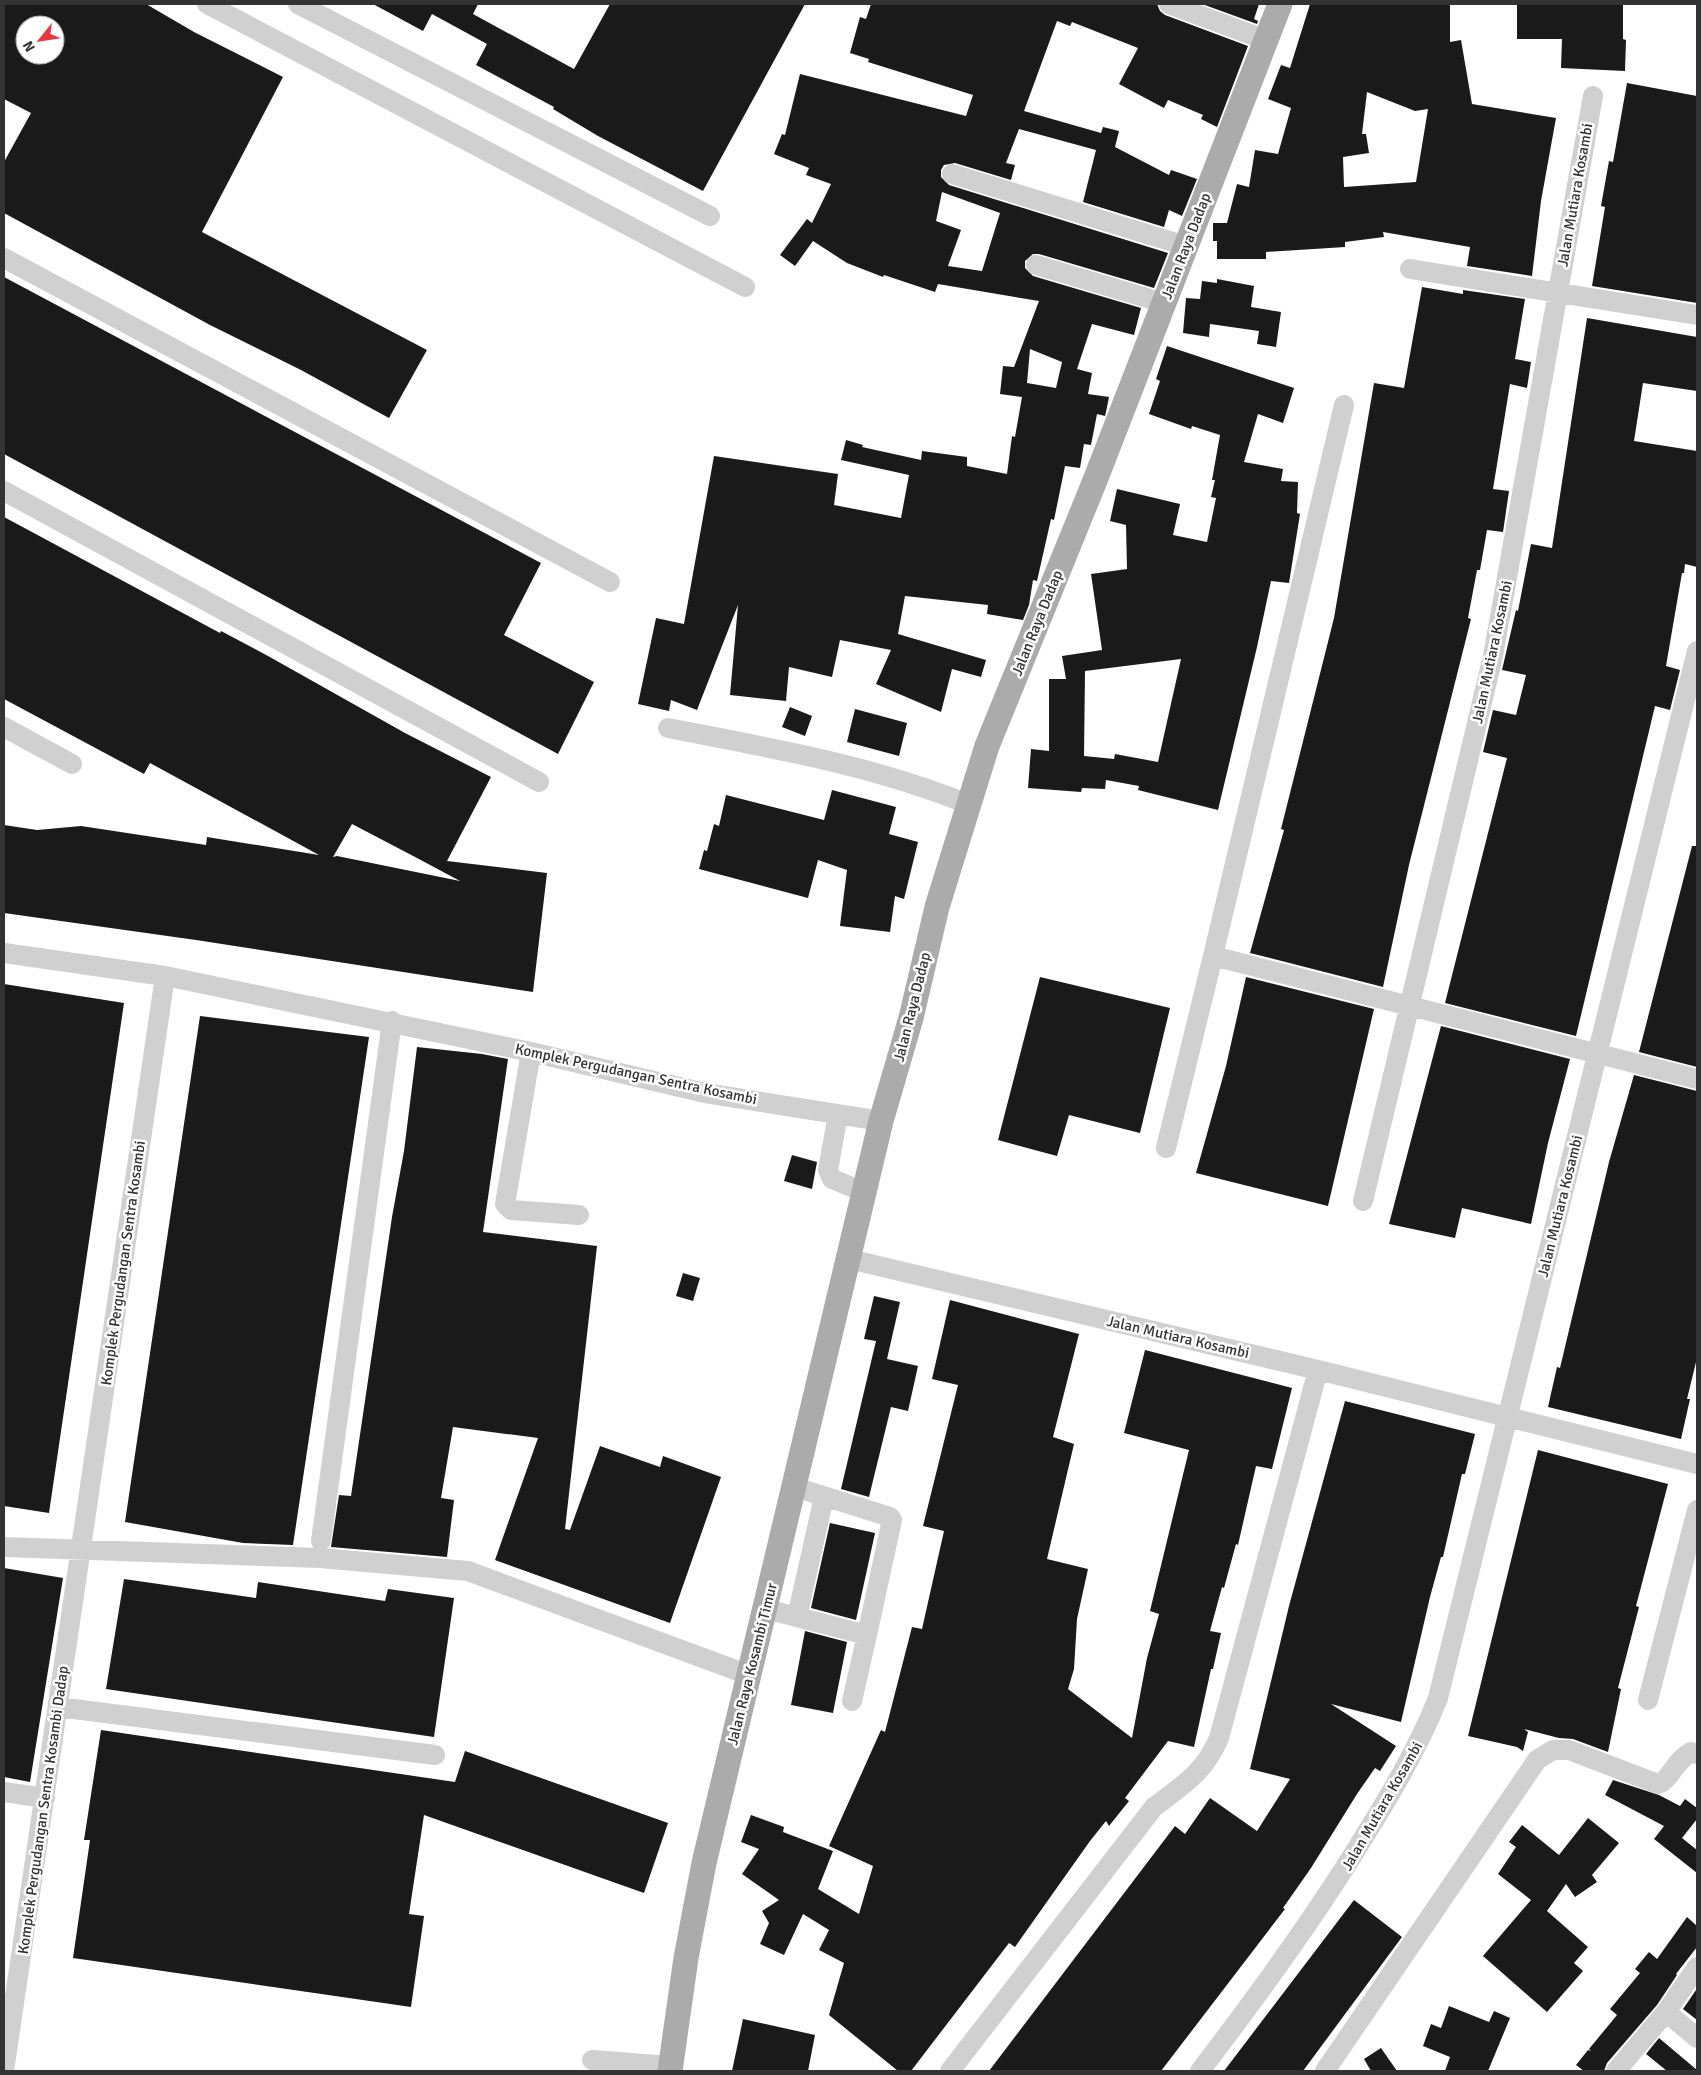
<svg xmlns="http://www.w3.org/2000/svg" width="1701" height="2075" font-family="Signika,sans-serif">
<rect width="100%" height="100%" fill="#fff"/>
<path fill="#1a1a1a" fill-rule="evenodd" d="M4 4H146L194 32 283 77 202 232 427 350 389 418 301 370 210 325 4 213V162L31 113 4 99ZM25 25H55V55H25Z
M373 4H478L473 14 574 69 610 4H805L703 191 598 136 553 109 554 107 476 65 487 44 432 14 423 31Z
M871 4H1157L1160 11 1165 15 1248 46 1217 127 1201 119 1203 115 1168 100 1164 108 1119 84 1138 48 1072 22 1070 26 1057 21 1024 111 1101 133 1103 127 1119 131 1115 147 1169 175 1171 170 1197 179 1182 216 1169 210 1164 227 1083 202 1096 150 1019 129 1006 163 1015 165 1011 180 955 163 944 165 941 170V177L949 185 1168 253 1154 288 1039 254H1033L1025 261V268L1033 276 1141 308 1134 335 1092 324 1077 369 1092 373 1088 394 1109 397 1106 412 1105 416 1097 414 1091 445 1084 444 1080 468 1065 466 1054 520 1051 519 1037 581 1033 580 1029 605 1023 620 987 614 988 605 905 596 898 634 986 660 981 677 952 669 941 712 876 684 891 650 840 640 832 677 789 667 786 701 730 695 738 605 697 710 671 700 669 711 638 704 656 618 684 624 714 456 838 474 834 505 901 518 909 475 841 460 846 440 863 445 862 447 921 460 922 451 967 457V466L1007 474 1012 436 1015 437 1022 397 1000 394 1003 366 1014 367 1039 301 938 284 935 292 884 275 883 277 847 263 813 241 795 266 780 255 807 219 812 223 831 184 806 175 809 168 774 154 782 134 785 135 800 74 966 116 973 95 868 62 869 59 850 53 860 17 866 19ZM942 192 1000 213 982 271 948 266 961 230 936 221ZM1030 349 1062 362 1056 388 1027 383Z
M1202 4H1259L1254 19 1258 21 1257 24Z
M1310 4H1450V42L1461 40 1472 104 1556 118 1541 201 1532 276 1467 266 1470 247 1383 232 1384 237 1345 242V247L1266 252V259H1217V241H1213V223H1227L1237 184 1249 187 1255 150 1278 154 1291 108 1268 99 1281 65 1290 68ZM1367 92 1415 111 1428 109 1416 182 1344 187 1343 157 1369 153 1366 134H1362Z
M1517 4H1623V39L1626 40 1625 71 1561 68 1562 39H1517Z
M1627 83 1697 96V303L1592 286 1605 207 1601 206 1609 161 1613 162Z
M4 277 541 563 504 635 594 682 558 754 4 454Z
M1217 279 1254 286 1251 307 1281 312 1276 347 1257 344 1259 331 1210 324 1209 337 1183 333 1186 298 1200 299 1202 281 1217 283Z
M1422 287 1463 294V290L1525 299 1515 359 1531 362 1527 388 1510 384 1493 489 1509 491 1503 532 1487 530 1480 570H1477L1468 618 1471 619 1409 865 1383 987 1250 953 1284 830 1281 829 1334 618 1374 383 1404 388Z
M1587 318 1697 337V391L1643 383 1634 441 1697 451V567L1685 564 1684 573H1682L1666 666 1680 670 1670 710 1655 706 1576 1036 1445 1003 1507 758 1483 752 1493 710 1516 715 1526 675 1502 670 1516 610 1518 611 1531 544 1552 548Z
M1167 346 1294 388 1283 423 1258 414 1244 462 1283 469 1281 481 1298 482 1297 513 1300 514 1289 583 1271 581 1257 647 1218 810 1138 790 1139 786 1106 780 1105 789 1082 788 1081 792 1028 788 1031 749 1049 751V679H1066L1062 656 1102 650 1091 574 1127 569 1126 525 1110 521 1117 489 1180 504 1173 535 1207 542 1216 498 1211 497 1215 480H1212L1220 435 1192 426 1191 429 1149 414 1160 381 1156 379ZM1181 659 1158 762 1115 754 1114 759 1084 756 1085 671Z
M4 517 220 633 221 631 268 656 405 733 491 777 447 861 547 873 533 992 196 940 4 913V825L37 830 81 826 206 845 207 837 319 855 150 763 144 774 4 699ZM352 824 417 858 460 881 337 856 333 857Z
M790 707 812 716 805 736 782 727Z
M855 709 907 723 899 756 847 742Z
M832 790 896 807 889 834 918 842 904 899 895 896 890 932 840 926 847 870 818 860 808 898 699 869 704 850 707 851 714 824 719 826 726 795 824 820Z
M1692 846H1697V1067L1639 1052Z
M1040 977 1170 1008 1140 1133 1069 1115 1057 1156 998 1140Z
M1246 977 1374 1009 1328 1206 1196 1173 1226 1066Z
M4 984 124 1003 49 1513 4 1506Z
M200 1016 369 1037 293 1545 243 1543 125 1522Z
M1441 1026 1570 1059 1548 1143 1531 1224 1462 1208 1455 1238 1389 1224Z
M417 1047 482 1054 508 1059 483 1232 597 1246 565 1529 570 1530 600 1446 660 1467 663 1456 721 1477 670 1623 495 1560 538 1438 453 1427 441 1498 454 1500 447 1557 331 1547 339 1495 351 1496 392 1217 404 1151Z
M1634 1075 1697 1091V1358L1687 1399H1690L1681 1439 1548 1407 1557 1367 1560 1368 1609 1162Z
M792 1155 817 1162 812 1189 784 1181Z
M683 1273 700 1278 693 1301 676 1296Z
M874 1296 900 1302 887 1359 918 1366 908 1411 891 1407 869 1497 841 1489 876 1341 864 1339Z
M950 1300 1079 1334 1053 1437 1074 1444 1047 1559 1088 1569 1077 1619 1074 1669 1068 1689 1132 1738 1147 1658 1159 1614 1150 1611 1189 1450 1124 1433 1145 1350 1292 1388 1272 1469 1256 1466 1238 1545 1236 1544 1224 1588 1222 1587 1210 1631 1221 1633 1213 1669H1211L1194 1747 1168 1741 1125 1798 1129 1801 1109 1826 1106 1821 1090 1841 1015 1947 1009 1943 911 2071H898L829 2015 844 1963 819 1950 829 1930 803 1914 784 1955 760 1944 769 1923 762 1911 779 1900 742 1874 759 1849 741 1842 751 1815 784 1827 783 1832 833 1851 818 1889 859 1914 873 1866 829 1846 881 1730 885 1732 912 1627 922 1629 944 1531 923 1526 958 1385 932 1379Z
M1345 1401 1475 1434 1465 1474H1462L1443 1557H1441L1430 1597 1401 1722 1331 1704 1396 1746 1380 1771 1375 1768 1357 1794 1311 1868 1283 1908 1285 1909 1161 2071H989L1175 1826 1185 1834 1210 1798 1257 1831 1290 1779 1250 1769 1289 1606Z
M1538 1450 1668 1484 1636 1606 1639 1607 1618 1688 1621 1689 1608 1752 1573 1739 1559 1738 1524 1729 1528 1732 1523 1751 1517 1747 1468 1736Z
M830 1523 875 1533 856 1620 811 1608Z
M4 1568 63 1578 30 1782 4 1777Z
M124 1579 256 1598 258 1582 385 1601 388 1589 454 1598 434 1737 106 1689Z
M805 1631 847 1642 833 1713 791 1705Z
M101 1730 455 1782 465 1751 668 1823 644 1893 424 1815 409 1914 424 1916 411 2007 73 1958 90 1840H84Z
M1613 1780 1659 1795 1680 1806 1685 1799 1697 1808V1819L1682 1838 1697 1850V1873L1654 1839 1664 1826 1605 1795Z
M1588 1818 1619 1843 1592 1875 1597 1882 1575 1897 1566 1884 1547 1911 1588 1947 1574 1963 1583 1971 1547 2012 1483 1956 1531 1900 1498 1874 1516 1847 1509 1842 1522 1825 1559 1855Z
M1354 1900 1402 1937 1303 2071H1224Z
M1687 1917 1697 1926V1947L1676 1974 1677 1975 1657 2005 1607 2063 1604 2071H1584L1576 2065 1588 2050 1591 2051 1589 2049 1617 2015 1610 2009 1640 1973 1635 1969 1649 1952 1657 1959Z
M1696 1990 1697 1991V2020L1683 2009Z
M1449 2006 1489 2022 1494 2011 1510 2018 1488 2071H1445L1450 2057 1423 2046 1431 2024 1441 2028Z
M743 2019 815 2035 808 2071H732Z
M1659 2038 1697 2070V2071H1667L1646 2054Z
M1381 2048 1397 2071H1371L1364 2059Z"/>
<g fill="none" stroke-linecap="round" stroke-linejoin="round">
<path stroke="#d0d0d0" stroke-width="20" d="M207 4 745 287
M298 4 710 216
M1169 4 1266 40
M952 174 1186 246
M4 258 610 582
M1036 265 1164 303
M1410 269 1697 315
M4 491 539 782
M4 727 72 764
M668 728C770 748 873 765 970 805
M4 953 165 976 4 2071
M1213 956 1344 405
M165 976 531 1052 705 1093 881 1121
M531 1052 505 1204 511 1210 579 1215
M838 1114 828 1170 832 1179 864 1192
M1166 1148 1213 956 1697 1079
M1363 1201 1493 656 1593 96
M849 1259 1318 1370 1697 1464
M321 1541 392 1021
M4 1547 320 1558 468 1571 749 1675
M766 1609 867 1635 892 1520 890 1517 795 1487
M797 1617 824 1497
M1648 1700 1697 1510
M852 1701 867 1635
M58 1707 435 1755
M4 1792 45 1798
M1666 2012 1697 2038
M592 2060 671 2066
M950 2071 1154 1807C1183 1785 1205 1772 1219 1738L1318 1370
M1200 2071C1259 1994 1316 1916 1367 1832 1394 1789 1419 1746 1438 1698L1697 651
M1325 2071 1537 1760 1553 1750H1569L1658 1784C1669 1782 1675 1760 1691 1752L1697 1754
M1616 2071 1666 2012 1697 1967"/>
<path stroke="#ababab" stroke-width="25" d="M670 2071 686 1958 704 1863 881 1121 911 1018 937 907 987 746 1096 478 1280 4"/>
</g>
<g text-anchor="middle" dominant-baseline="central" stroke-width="5" stroke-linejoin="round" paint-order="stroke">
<g font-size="15" fill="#333" stroke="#fff">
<text transform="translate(1575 195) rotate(-80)">Jalan Mutiara Kosambi</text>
<text transform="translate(1186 246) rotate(-69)">Jalan Raya Dadap</text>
<text transform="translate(1037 623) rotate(-68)">Jalan Raya Dadap</text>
<text transform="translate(1492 652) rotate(-78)">Jalan Mutiara Kosambi</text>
<text transform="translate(912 1007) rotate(-76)">Jalan Raya Dadap</text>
<text transform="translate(636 1074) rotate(12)">Komplek Pergudangan Sentra Kosambi</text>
<text transform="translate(1560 1206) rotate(-76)">Jalan Mutiara Kosambi</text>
<text transform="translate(123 1263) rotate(-82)">Komplek Pergudangan Sentra Kosambi</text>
<text transform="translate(1178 1337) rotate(13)">Jalan Mutiara Kosambi</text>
<text transform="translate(752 1664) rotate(-76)">Jalan Raya Kosambi Timur</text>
<text transform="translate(1382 1806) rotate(-60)">Jalan Mutiara Kosambi</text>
<text transform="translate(43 1810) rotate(-82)">Komplek Pergudangan Sentra Kosambi Dadap</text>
</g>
</g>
<rect width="1701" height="2075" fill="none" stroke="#333333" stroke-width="10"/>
<g transform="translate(40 40) rotate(240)"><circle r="24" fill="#ffffff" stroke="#adadad"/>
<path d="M0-4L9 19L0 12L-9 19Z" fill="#e63946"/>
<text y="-8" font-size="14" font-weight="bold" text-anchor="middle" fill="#333333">N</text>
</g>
</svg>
